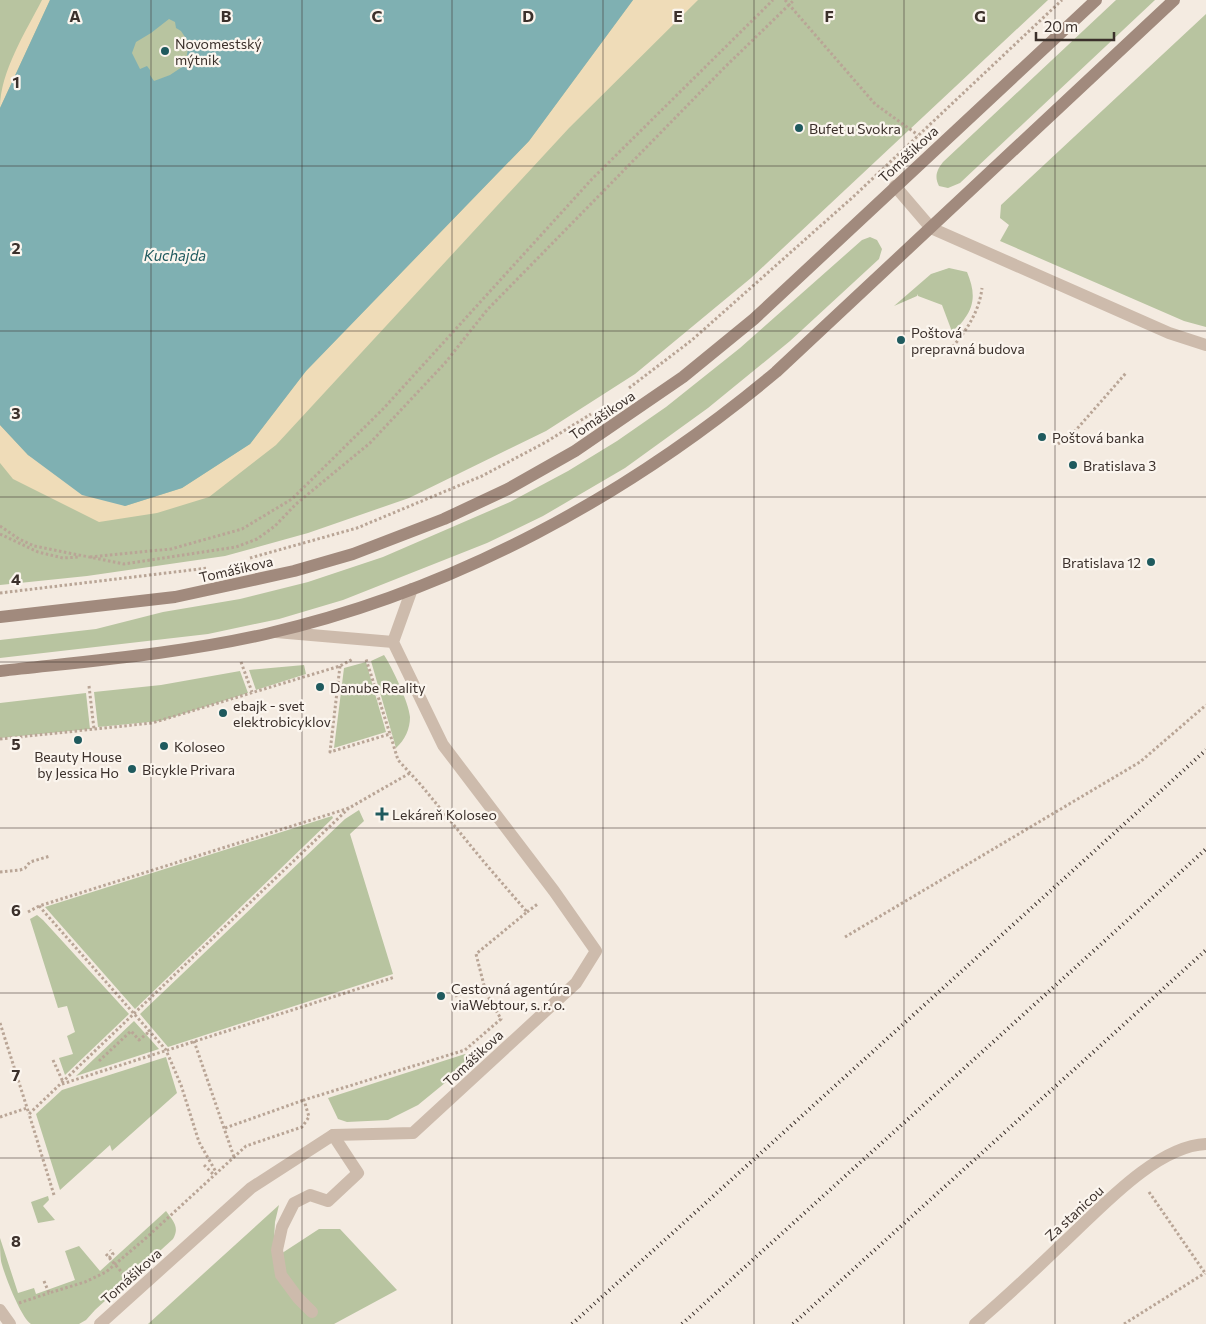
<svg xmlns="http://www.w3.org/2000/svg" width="1206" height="1324" font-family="Commissioner,sans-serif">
<rect width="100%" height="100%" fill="#f4ebe1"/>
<path fill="#b8c4a0" d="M0 0H1048L751 278 635 374 546 431 409 498 308 533 225 556 87 576 0 585Z
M1116 0H1155L960 183 948 188 939 186C934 176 937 170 943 162Z
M1206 14V327L1184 321 1000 241 1009 225 1000 218 1001 205Z
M870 237 877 240 882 249 879 259 790 341 708 408 625 468 543 516 487 543 343 600 279 619 208 634 0 658V640L96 629 163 612 240 599 308 582 383 557 510 502 568 471 617 441 666 407 740 348 862 240Z
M949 268 967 272C974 289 976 303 965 318 961 324 957 329 950 331L951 329 942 305 918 296V294L917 296 894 306 931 274Z
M384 655C392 667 409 703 410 717 410 729 405 740 396 748L371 661Z
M366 662 386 732 334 748 344 668Z
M304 665 306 674 256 690 249 670Z
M240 671 248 693 160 721 98 727 94 692 161 685Z
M86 693 90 729 0 738V703Z
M359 810 364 821 350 834 393 974 168 1047 140 1014 345 819Z
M332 816 333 818 135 1009 45 907Z
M37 915 43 920 129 1014 65 1075 59 1058 73 1054 67 1036 75 1032 67 1006 58 1008 30 919Z
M134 1021 159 1049 76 1076Z
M465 1054 473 1060 418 1105 388 1120 347 1122 338 1119 328 1098Z
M166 1057 177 1093 112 1151 110 1145 60 1190 36 1114 62 1090Z
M48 1196 49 1200 43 1206 55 1220 38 1223 31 1202Z
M279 1205 275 1222 273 1259 319 1229H340L397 1290 334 1324H148Z
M166 1211C173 1221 180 1227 173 1239L95 1310 86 1320 79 1324H31C21 1318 4 1274 1 1261 0 1254 0 1245 0 1238L18 1293 34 1288 36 1294 75 1280 65 1251 79 1246 100 1271Z"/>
<path fill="#efdcb8" d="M42 0H50L0 108C0 72 26 31 42 0Z
M633 0H698L569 128 276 445 209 497 157 513 99 522 13 479 0 463V425L28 455 125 506 182 488 250 444 306 371 529 141Z"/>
<path fill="#7fb0b2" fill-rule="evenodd" d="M50 0H633L529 141 306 371 250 444 182 488 125 506 82 495 28 455 0 425V108ZM169 19 175 22 176 28 181 31 189 43 185 65 170 75 154 81 150 75V70L147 66 140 69 132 53 136 42 151 33Z"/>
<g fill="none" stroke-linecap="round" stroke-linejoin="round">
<path stroke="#b9a596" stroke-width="3" stroke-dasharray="2.5 2.5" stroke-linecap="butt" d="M785 0 875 104 918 135
M946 354C963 336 979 314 982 288
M629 388 692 340 853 197 1062 0
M1058 444 1076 430 1126 373
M0 526 19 539 34 546 124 564 236 547 257 539 275 526 296 504 370 443 445 363 487 310 724 68 794 0
M0 534 38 552 63 558 79 557
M90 557 171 549 242 529 292 499 384 408 592 179 773 0
M250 558 357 528 482 476 546 442 591 414
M0 593 208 568
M241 662 252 692
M340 666 330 752 390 734 366 659
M89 686 94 729
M0 739 152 723 340 666 353 659
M0 872 20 870 25 868 30 862 50 856
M39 906 166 1050 181 1085 199 1142 216 1172
M28 912 39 906 349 808 410 773
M527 912 539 903
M845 937 1140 762 1206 705
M455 996 485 985
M0 1023 29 1114
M194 1041 234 1157
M53 1060 63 1082
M99 1061 131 1031 139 1040 150 1031
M62 1084 395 977
M0 1117 27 1108
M225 1128 304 1100
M204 1165 213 1174
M1149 1192 1205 1273
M54 1195 29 1114 349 808
M106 1254 125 1276
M109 1258 113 1254 110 1250
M44 1281 49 1293 85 1282 106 1272 146 1238 246 1146 302 1127 309 1117 304 1100 465 1050 501 1019 486 993 476 954 527 912 484 862 421 785 398 760 390 734
M19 1303 49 1293
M1124 1324 1205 1273"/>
<path stroke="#cdbbac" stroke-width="12" d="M895 186 931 228 1169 333 1206 345
M312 1312 298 1298 281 1275 277 1250 282 1227 294 1203 310 1195 328 1201 358 1173 333 1135"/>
<path stroke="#cdbbac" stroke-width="12" d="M276 632 393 642
M0 1310 10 1324
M100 1324 251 1188 333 1135 413 1133 576 983 596 951 554 891 443 745 393 642 412 589
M975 1324C1005 1298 1034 1271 1062 1244 1098 1211 1155 1146 1206 1144"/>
<path stroke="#a18a7d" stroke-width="12" d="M0 617 175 597 294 571 353 554 444 519 508 489 575 451 683 377 754 319 1096 0
M0 671C89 661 178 654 266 634 454 591 628 496 776 372L1174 0"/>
<path stroke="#3b302b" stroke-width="4" stroke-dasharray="1 4" stroke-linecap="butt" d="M572 1324 1206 750
M682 1324 1206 849
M793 1324 1206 950"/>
</g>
<path fill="none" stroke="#3b302b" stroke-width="1" stroke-opacity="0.55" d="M151 0V1324M302 0V1324M452 0V1324M603 0V1324M754 0V1324M904 0V1324M1055 0V1324M0 166H1206M0 331H1206M0 497H1206M0 662H1206M0 828H1206M0 993H1206M0 1158H1206"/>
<g fill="#1f5a5e" stroke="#fbf5ee" stroke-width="2">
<circle cx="165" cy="51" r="5"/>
<circle cx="799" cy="128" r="5"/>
<circle cx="901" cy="340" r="5"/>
<circle cx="1042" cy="437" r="5"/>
<circle cx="1073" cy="465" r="5"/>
<circle cx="1151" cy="562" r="5"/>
<circle cx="320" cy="687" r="5"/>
<circle cx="223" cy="713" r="5"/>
<circle cx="78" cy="740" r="5"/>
<circle cx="164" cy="746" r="5"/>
<circle cx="132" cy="769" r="5"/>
<path d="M379.5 806.5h5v5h5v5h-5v5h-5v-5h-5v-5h5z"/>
<circle cx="441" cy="996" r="5"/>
</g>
<g text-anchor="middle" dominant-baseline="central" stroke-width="4.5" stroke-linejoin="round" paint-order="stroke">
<g font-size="14" fill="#3b302b" stroke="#fbf5ee" text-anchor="start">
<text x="175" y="43">Novomestský<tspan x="175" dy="16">mýtnik</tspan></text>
<text x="809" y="128">Bufet u Svokra</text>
<text x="911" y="332">Poštová<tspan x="911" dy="16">prepravná budova</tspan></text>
<text x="1052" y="437">Poštová banka</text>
<text x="1083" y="465">Bratislava 3</text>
<text x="1141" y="562" text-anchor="end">Bratislava 12</text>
<text x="330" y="687">Danube Reality</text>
<text x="233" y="705">ebajk - svet<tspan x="233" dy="16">elektrobicyklov</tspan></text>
<text x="174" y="746">Koloseo</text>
<text x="78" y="756" text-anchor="middle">Beauty House<tspan x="78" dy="16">by Jessica Ho</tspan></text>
<text x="142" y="769">Bicykle Privara</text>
<text x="392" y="814">Lekáreň Koloseo</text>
<text x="451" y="988">Cestovná agentúra<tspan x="451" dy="16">viaWebtour, s. r. o.</tspan></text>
</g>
<g font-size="14" fill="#3b302b" stroke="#fbf5ee">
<text transform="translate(908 154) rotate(-43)">Tomášikova</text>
<text transform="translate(602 415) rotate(-34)">Tomášikova</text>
<text transform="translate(236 569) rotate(-13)">Tomášikova</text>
<text transform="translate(473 1058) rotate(-43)">Tomášikova</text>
<text transform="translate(1074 1213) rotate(-43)">Za stanicou</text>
<text transform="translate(131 1276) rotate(-42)">Tomášikova</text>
</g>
<g font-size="15" font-style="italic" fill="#1f5a5e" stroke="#fbf5ee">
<text x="175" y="255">Kuchajda</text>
</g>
</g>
<g font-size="16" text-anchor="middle" font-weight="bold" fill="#3b302b" stroke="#fbf5ee" stroke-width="4.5" stroke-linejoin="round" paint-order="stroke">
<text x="75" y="22">A</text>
<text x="226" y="22">B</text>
<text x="377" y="22">C</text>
<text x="528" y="22">D</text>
<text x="678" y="22">E</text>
<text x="829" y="22">F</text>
<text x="980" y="22">G</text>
<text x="16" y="88">1</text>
<text x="16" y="254">2</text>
<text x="16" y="419">3</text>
<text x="16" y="585">4</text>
<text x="16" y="750">5</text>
<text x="16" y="916">6</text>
<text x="16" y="1081">7</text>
<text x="16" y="1247">8</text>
</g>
<path d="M1036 32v8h78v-8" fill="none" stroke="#3b302b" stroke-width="2.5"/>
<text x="1044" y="32" font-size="15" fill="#3b302b" stroke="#fbf5ee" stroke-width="4" paint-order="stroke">20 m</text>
</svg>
